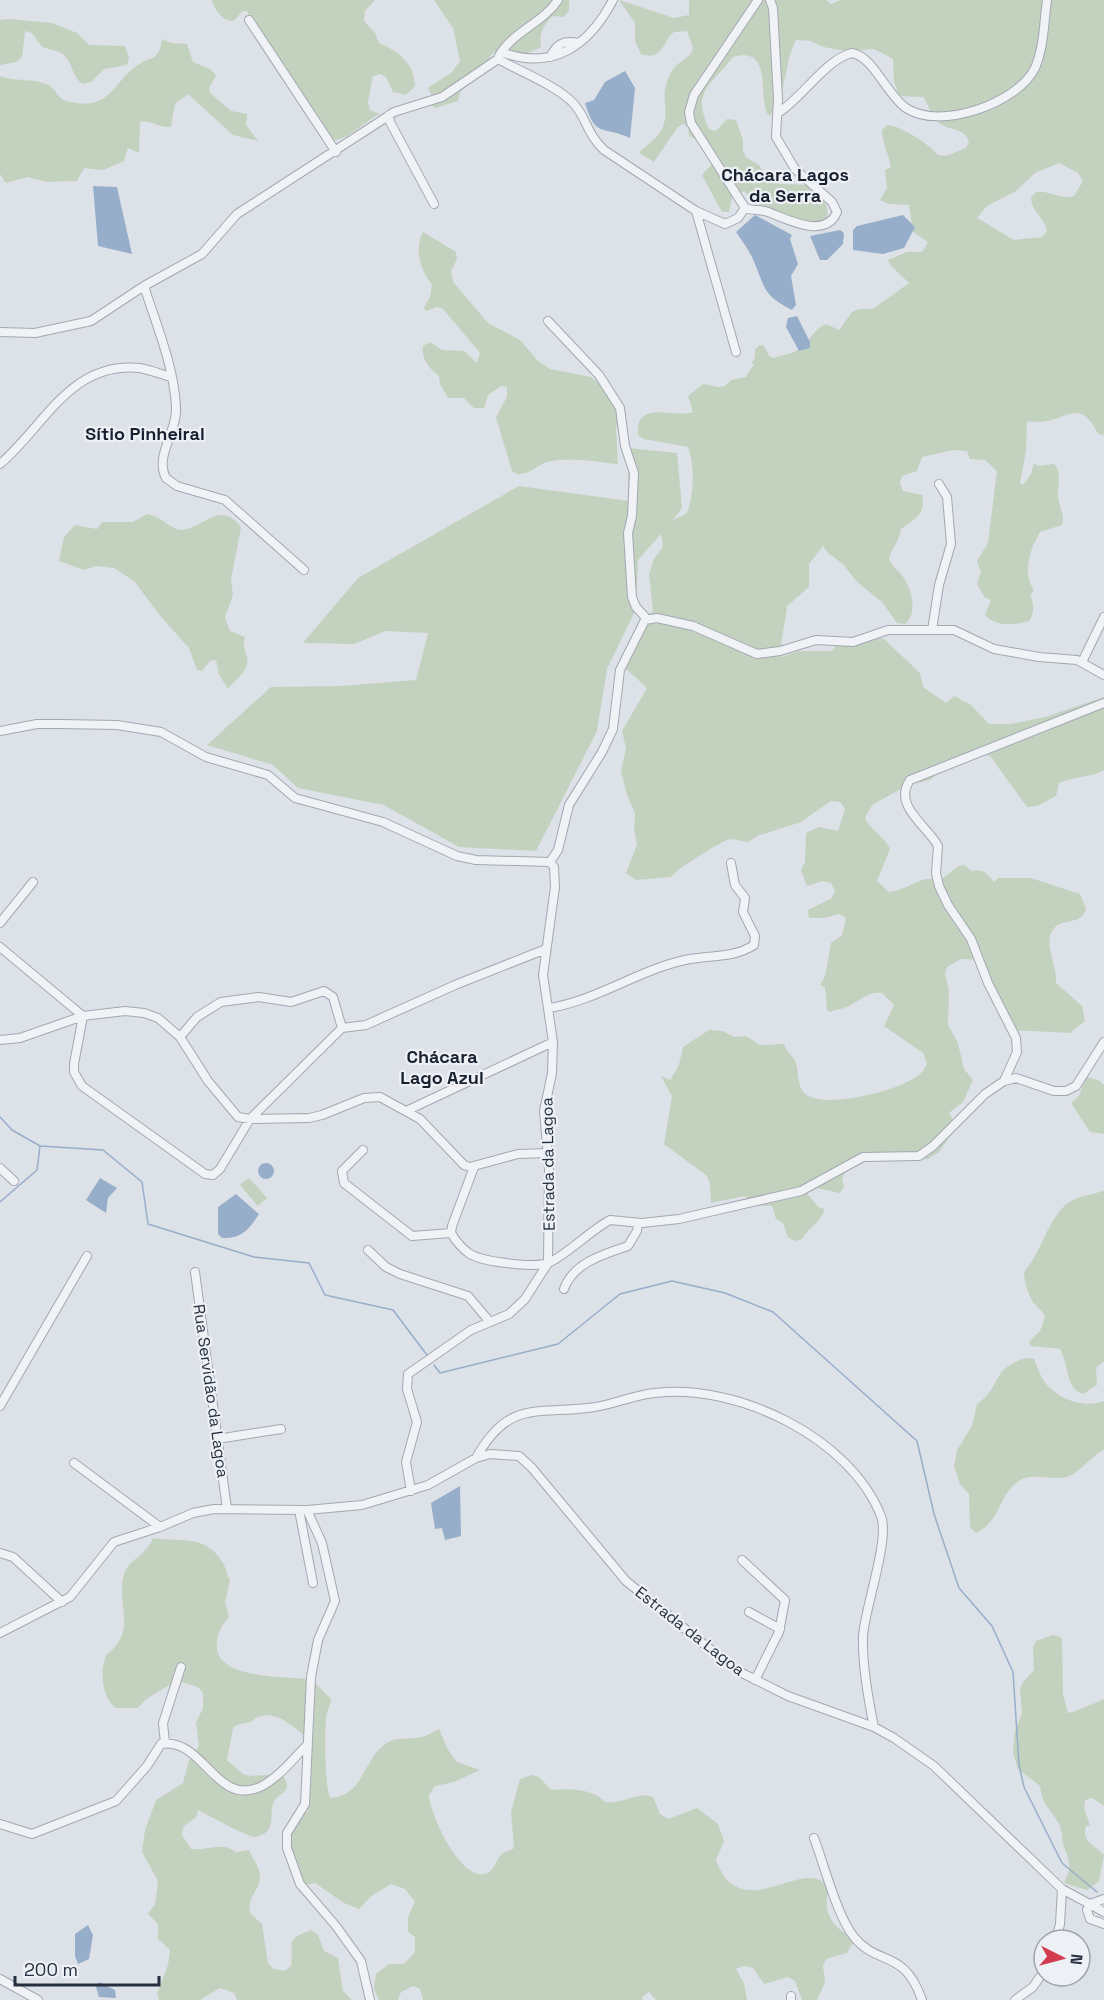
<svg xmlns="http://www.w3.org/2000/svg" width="1104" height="2000" font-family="'Space Grotesk',sans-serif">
<rect width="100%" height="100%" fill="#dde1e8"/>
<path fill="#c3d2be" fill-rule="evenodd" d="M212 0H375L365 11 364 21 375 33 379 43C399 52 414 62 415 86L406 95 393 92 386 77 380 74 373 76 368 102 370 110 380 114C366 120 348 140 334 140L322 130 269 55 247 11H243L233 21C223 21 214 10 212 0Z
M434 0H569V10L564 17 553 16C543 25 539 34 541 47L526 54 500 51 493 53 479 73 460 92 458 101 436 108 432 106 433 98 428 88 452 72 460 61 453 28Z
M619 0 674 18 689 15V0H826L831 4 840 0H1104V435L1098 434C1080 397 1067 420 1041 422 1037 422 1032 421 1027 422L1026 450 1020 483 1023 485 1031 474 1034 463 1038 466 1054 464C1063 475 1057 483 1058 496 1059 508 1065 513 1062 525L1040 532C1030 549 1022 573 1034 590L1030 596C1035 605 1034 613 1029 621 1015 625 995 627 985 615L991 600 985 598 977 584 981 572 977 561 988 543 997 471 985 460 970 459 967 451 953 450 922 457 917 471 902 476 900 483 903 491 922 495C927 514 914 519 901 529 899 542 892 547 889 559 893 567 899 571 904 578 912 591 918 613 905 624L897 623 882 602 857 582 842 563 829 554 823 546 809 564V587L787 606C786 619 779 647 781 657L799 651H832L837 644 870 637 884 639 920 673 923 687 946 703 954 696 971 705 989 724H1011L1046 717 1104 697V770C1090 778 1074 776 1059 783L1056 796 1037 806 1027 807 990 756 983 754 942 770 930 780 908 785 872 805 865 818C870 831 884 835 890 849L877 881 889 892C911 890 915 876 942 879L958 866 964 865 972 871C983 868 988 874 994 882L998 878H1031L1080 894 1086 909C1081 927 1061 916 1052 931 1044 945 1058 968 1056 983L1082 1006 1085 1021 1070 1033 1011 1030 983 960 961 959 947 967 945 974 949 991 948 1025 958 1043 964 1069 973 1080 963 1102 949 1113 955 1124 953 1132 939 1152 928 1159 919 1160 906 1155 863 1162 846 1170 842 1180 844 1187 840 1193 817 1188 807 1193 818 1207 825 1209C820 1223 809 1227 802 1239L795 1241 788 1237 783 1223 776 1219 772 1206H762L744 1196 711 1203 710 1184 707 1176 664 1144 672 1096 661 1076 670 1080 679 1065 683 1047 709 1030 723 1031 734 1037 746 1036 760 1045 784 1044C786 1052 793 1055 796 1063 799 1073 797 1087 805 1094 825 1110 903 1090 920 1074 924 1071 925 1067 927 1063L923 1053 884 1026 894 1005 882 993C869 991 860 1000 849 1006 844 1009 836 1009 830 1012L827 1010 825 987 820 985 825 976 831 943 842 935 846 918 839 914 824 918H809L808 910 832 898 835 891 831 883 823 881 807 886 801 870 805 862 806 833 819 827 838 831 845 809 840 802 831 801 801 822 757 836 749 842C742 842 736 839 730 839 723 840 675 870 671 877L636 880 626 873 637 845 634 828 635 813 627 795 621 771 626 748 622 731 647 688 625 668 643 620 653 611 649 574 654 559 663 547 661 534 638 560 636 609 607 669 597 731 536 851 459 847 384 805 298 788 273 765 207 745 271 687 342 686 416 680 428 633 386 631 354 644 303 643 358 578 519 486 629 501 627 448 677 453 682 508 672 521 687 513C694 493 695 467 688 447L644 439 638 435C634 398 678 419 693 412L688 396 703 384C716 385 722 392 731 380L746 377 754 364 751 363 755 358V349L760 345 764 346 769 356 774 358C783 355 800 352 806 344 812 336 816 328 826 324L839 330 852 312 859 309H873L909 283 891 266 888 260 907 252H922L928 242 913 232 909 205 889 204 880 200 887 188 885 170 891 167C889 156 881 138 882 130L888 125C903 127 929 144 938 155L946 156 966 148 969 142C964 128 953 131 942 125 932 119 929 105 923 97L899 96 894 81 893 59 874 49 845 51 823 47 811 41 796 40C784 61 786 103 769 116 756 99 775 45 733 57 711 86 691 90 709 129L716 131 727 119 736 120 743 140V151L746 157 759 165 767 177 780 184 810 185C819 199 832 202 826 222L816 231 806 230 767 211 744 191 732 198 729 212H722L702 175 713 163 701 142 689 136 688 126 683 124 677 128 654 162 639 153C647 143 657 141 663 126 671 107 657 97 672 71 678 61 691 58 693 48L687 31 674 32C663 39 664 62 641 54L635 41V23ZM1059 163 1078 173 1083 181 1074 196C1060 200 1050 190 1036 192L1031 198C1032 212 1044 217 1047 231L1042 237 1014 240 977 218 987 206 1016 191 1035 173Z
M10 19 52 23 77 33 89 45 125 46 129 58 127 65 104 69 91 82 83 84C71 77 73 60 61 53 55 50 48 49 42 47L32 33 25 31 22 57 16 62 0 65V20Z
M162 39 171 43 187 44 193 62 210 69 216 75 209 89 210 93 231 111 247 114 246 125 258 141 233 135 188 94 175 104 171 127C159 128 153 120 140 122L139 153 128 148 124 161 103 170 84 168 77 181 46 182 28 177 6 183 0 174V76C14 82 31 78 46 84 56 87 56 98 66 101 120 115 110 70 155 57L160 49Z
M423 232 456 252 457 259 451 271 453 282 488 323 520 340 538 361 550 369 591 377 617 396 620 405 616 429 618 464C595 462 569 456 547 462 536 466 529 475 517 474L512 471 496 417 507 397V387L501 386 488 395 484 408H474L464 398H448L440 384 439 376C429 368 421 359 423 346L430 342 442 350 464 351 477 363 480 353 443 309 437 307 426 311 424 308 430 297 432 284C420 271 414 248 423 232Z
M147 514C160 516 173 530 181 530 205 528 219 499 241 527L231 580 233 595 225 617 230 631 245 637C241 647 249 655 247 665 245 673 233 682 228 689L219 674 216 660 210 661 202 671 197 670 189 648 162 618 134 581 114 568 96 566 84 570 59 561 64 537 75 525 97 529 102 522H133Z
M1086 1077 1098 1080 1104 1085V1134L1090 1132 1071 1103 1079 1096Z
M249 1178 267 1198 258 1206 240 1185Z
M1104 1190V1361L1096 1368 1097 1385 1083 1394C1065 1388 1069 1364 1060 1349L1031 1346 1029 1342 1040 1331 1045 1317C1043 1311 1040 1310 1036 1306 1029 1298 1024 1282 1024 1272 1042 1252 1047 1219 1069 1202 1077 1196 1094 1195 1104 1190Z
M1026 1358 1034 1359C1037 1366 1040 1375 1044 1381 1056 1399 1085 1409 1104 1401V1450C1088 1457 1081 1475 1062 1478 1047 1479 1029 1472 1016 1483 998 1498 999 1523 976 1533L970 1527 969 1494 960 1484 954 1466 957 1450 972 1426 977 1404C1002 1388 989 1369 1026 1358Z
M153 1538C182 1543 205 1533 223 1563 226 1568 226 1574 230 1580L225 1602 229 1617C222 1624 218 1632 217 1642 212 1679 281 1676 306 1679L314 1682 331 1699C331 1705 327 1710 326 1717 325 1730 324 1790 331 1798 364 1795 363 1760 385 1744 396 1736 410 1740 422 1737 427 1736 433 1732 439 1729L448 1750 457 1762 480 1770 454 1782 435 1786 429 1795C430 1814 459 1878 484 1874 495 1872 495 1860 502 1854 505 1851 511 1851 514 1848L511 1812 520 1779 532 1775 539 1777 551 1790C567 1788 595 1789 605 1802 623 1805 636 1791 653 1797L660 1814 668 1819 697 1808 718 1824 724 1841 716 1860C741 1930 808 1851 829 1889 822 1909 831 1927 850 1936L853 1943 847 1953 826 1959 823 1966 825 1982 817 2000H802L795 1981 788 1977 764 1984 753 1968 744 1966 736 1969 744 1983 747 2000H656L649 1992 642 1997 643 2000H423L420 1989 413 1986 401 1992 398 2000H379L374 1989 376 1974 389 1964H404L415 1952V1937L408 1932V1917L415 1902 405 1889 391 1884 370 1897 359 1909 344 1903 315 1883C282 1893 285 1843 287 1824L308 1811 309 1739C295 1729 277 1709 258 1717 255 1718 253 1721 250 1722 243 1724 239 1723 233 1728L227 1760 243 1774 250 1776 281 1774C297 1793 277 1791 273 1804 269 1816 277 1833 255 1837 249 1838 206 1814 198 1810L196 1817 183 1827 182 1835 191 1849C207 1851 222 1841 236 1852L249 1850C252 1858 260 1867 260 1876 260 1891 247 1895 250 1913L262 1924 268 1963 274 1969 285 1971 291 1966C294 1942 284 1940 311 1930L318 1935 324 1951 338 1958 343 1991 352 2000H237L234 1993 220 1988 200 2000H159L157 1994 168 1965 170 1950 158 1939V1924L148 1914 155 1904 158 1881 142 1852 145 1830 156 1800 183 1783 189 1760 199 1746 196 1723 203 1708V1693L198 1687 176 1680C163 1691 148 1694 138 1708H115C101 1694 100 1672 106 1655 139 1630 115 1605 124 1574 128 1560 147 1555 153 1538Z
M1053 1635 1062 1638 1063 1694 1068 1713C1071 1713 1101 1701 1104 1699V1806L1092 1798 1085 1800 1084 1808 1090 1825 1086 1826C1081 1842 1096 1845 1104 1855L1099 1881 1087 1890 1064 1883C1072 1867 1070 1862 1064 1847 1061 1839 1063 1832 1059 1824 1050 1808 1042 1805 1040 1786L1018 1769 1013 1753 1015 1731 1022 1713 1020 1689 1023 1682 1034 1670 1033 1647 1036 1641Z"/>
<path fill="#97aeca" d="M625 71 635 88 630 138C602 125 596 139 585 103L594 100 605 82Z
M93 186 117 187 132 254 98 246Z
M755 215 792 235 790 239 798 264 791 276 796 305 792 310C764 295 766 291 755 264 751 253 743 242 736 232Z
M903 215 915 227 904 248 883 254 853 250V230L857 226Z
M840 230 844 233 843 244 827 260H820L810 236Z
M797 316 810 342V348L799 351 786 327 788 318Z
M258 1171a8 8 0 1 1 16 0a8 8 0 1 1-16 0Z
M100 1178 117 1188 108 1198 106 1213 86 1200Z
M236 1194 259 1214C249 1229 242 1239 222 1238L218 1234V1207Z
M460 1486 461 1536 445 1540 442 1528 435 1529 431 1503Z
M88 1925 93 1935 89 1959 78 1964 75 1956V1934Z
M99 1982 115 1990 116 1998 99 1997 96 1987Z"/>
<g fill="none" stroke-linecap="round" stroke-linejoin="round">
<path stroke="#97aeca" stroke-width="1.5" d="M0 1117 12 1130 40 1146 103 1150 142 1182 148 1224 254 1257 309 1263 325 1295 393 1310 427 1355
M0 1202 37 1170 40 1146
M434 1365 440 1373 558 1344 620 1294 672 1281 725 1293 773 1312 917 1441 934 1514 959 1588 992 1626 1013 1672 1019 1765 1024 1787 1062 1863 1097 1892"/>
<defs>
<path id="minor" d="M758 0 694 95 689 112 691 123 745 208C752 211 760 209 768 212 787 219 825 240 837 212L832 202 795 169 776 137 778 99 773 8 770 0
M249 20 336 152
M501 52C553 71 589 46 613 0
M499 56C512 32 543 23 558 0
M550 57C557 44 563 40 578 43
M778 113C802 98 826 59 852 53 873 56 887 95 906 108 940 131 1018 103 1035 68 1044 48 1044 21 1047 0
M389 115 390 122 434 204
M696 211 736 352
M144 286C156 324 174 366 176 407 178 431 154 456 166 478L177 486 225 500 304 570
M548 321 599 375 620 408 625 446 634 473 632 516 628 533 632 597 636 607 647 619
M0 332 35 333 91 321 144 286 202 254 237 214 379 122 394 112 442 97 498 59C519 71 558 86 574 104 587 119 587 134 604 150L696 211 725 224 738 218 745 208
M0 464C45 426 70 361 140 368 150 370 161 374 171 377
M932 630 939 585 951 544 947 497 939 484
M1082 662 1104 617
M0 731 37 724H61L117 725 161 732 206 757 268 775 295 798 383 822 457 856 476 860 550 862
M0 923 33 882
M0 947 83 1016 125 1011 144 1013 158 1018 180 1037 208 1081 238 1117 250 1119 309 1118 322 1115 364 1098 380 1097 420 1119 464 1165 470 1167 518 1154 547 1153
M549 1008C599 1000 641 968 690 959 712 955 734 958 754 945L755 936 743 912 745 898 735 885 731 863
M180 1037 197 1017 221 1002 259 997 291 1002 324 991 333 997 342 1028
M0 1040 20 1038 83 1016 74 1064V1072L82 1086 205 1174 213 1175 220 1169 250 1119 342 1028 366 1025 455 985 546 949
M1004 1081 1017 1052 1016 1038 988 983 971 939 948 905 939 886 936 873 938 846C928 826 892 806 910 780L1104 703
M406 1111 553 1042
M363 1150 342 1171 344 1183 412 1236 451 1233
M474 1167 452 1226 451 1233C456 1241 462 1249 470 1254 483 1262 534 1268 548 1263 564 1257 591 1230 610 1220L642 1223 679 1219 801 1191 863 1157 919 1156 933 1146 985 1094 1004 1081 1016 1078 1054 1091H1066L1076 1086 1104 1042
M0 1168 14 1181
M368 1250 386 1267 400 1274 468 1296 490 1322
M195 1272 227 1509
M564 1289C573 1263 604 1254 628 1246L637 1231 638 1223
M0 1406 87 1256
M217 1439 281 1429
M476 1458C508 1401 534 1414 588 1408 611 1406 632 1395 655 1393 736 1383 850 1437 881 1516 890 1539 865 1607 863 1636 862 1665 868 1698 874 1727
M74 1463 160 1527
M411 1491 406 1462 417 1422 407 1389 408 1374 471 1330 509 1314 525 1299 548 1263 549 1169 544 1111 552 1073 553 1042 543 975 555 887 554 867 550 862 558 850 569 805 602 752 613 729 620 670 645 620 657 618 693 626 757 654 780 651 816 640 853 642 888 630H954L994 649 1039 657 1077 660 1104 675
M299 1510 313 1583
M307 1510 322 1543 335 1601 318 1640 311 1677 305 1804 287 1833V1848L300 1884 336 1926 361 1961 370 2000
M0 1553 13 1557 62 1602
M742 1560 785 1600 779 1632 755 1680
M749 1612 780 1629
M0 1633 70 1597 114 1542 160 1527 193 1513 214 1509 307 1510 362 1505 428 1485 476 1458 490 1454 519 1456 532 1468 626 1581 716 1654 740 1672 788 1696 874 1727 894 1738 934 1766 1062 1889 1104 1912
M165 1743 163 1723 181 1667
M0 1824 32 1834 116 1801 147 1766 161 1744C204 1737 216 1809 262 1786 279 1777 293 1759 307 1745
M814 1838C824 1864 837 1916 854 1937 878 1967 904 1948 922 2000
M1104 1899 1090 1904 1087 1910 1090 1919 1104 1924
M1056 1940 1060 1924 1062 1889
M0 1979 38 2000
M791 1996V2000
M1015 2000 1033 1987 1044 1971"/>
</defs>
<use href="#minor" stroke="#a2a8b2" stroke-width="10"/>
<use href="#minor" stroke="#f0f2f6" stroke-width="8"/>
</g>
<g text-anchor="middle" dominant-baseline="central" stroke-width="4.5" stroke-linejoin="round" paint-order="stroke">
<g font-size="16" fill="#262f3f" stroke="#edf0f5">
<text transform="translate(548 1164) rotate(-91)">Estrada da Lagoa</text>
<text transform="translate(211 1391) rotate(82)">Rua Servidão da Lagoa</text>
<text transform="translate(690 1631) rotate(38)">Estrada da Lagoa</text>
</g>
<g font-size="18" font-weight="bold" fill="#192030" stroke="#edf0f5">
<text x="785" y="174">Chácara Lagos<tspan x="785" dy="21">da Serra</tspan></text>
<text x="145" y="433">Sítio Pinheiral</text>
<text x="442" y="1056">Chácara<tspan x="442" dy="21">Lago Azul</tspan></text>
</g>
</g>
<g transform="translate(1062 1958) rotate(96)"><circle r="28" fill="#edf0f5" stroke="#9da3ac" stroke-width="1.5"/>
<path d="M0-4.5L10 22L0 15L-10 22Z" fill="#d33c4e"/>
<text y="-9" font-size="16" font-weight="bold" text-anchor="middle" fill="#262f3f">N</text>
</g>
<path d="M15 1976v9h144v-9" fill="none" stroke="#262f3f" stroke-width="3"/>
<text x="24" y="1976" font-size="18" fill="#262f3f" stroke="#edf0f5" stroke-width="4.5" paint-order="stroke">200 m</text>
</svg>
